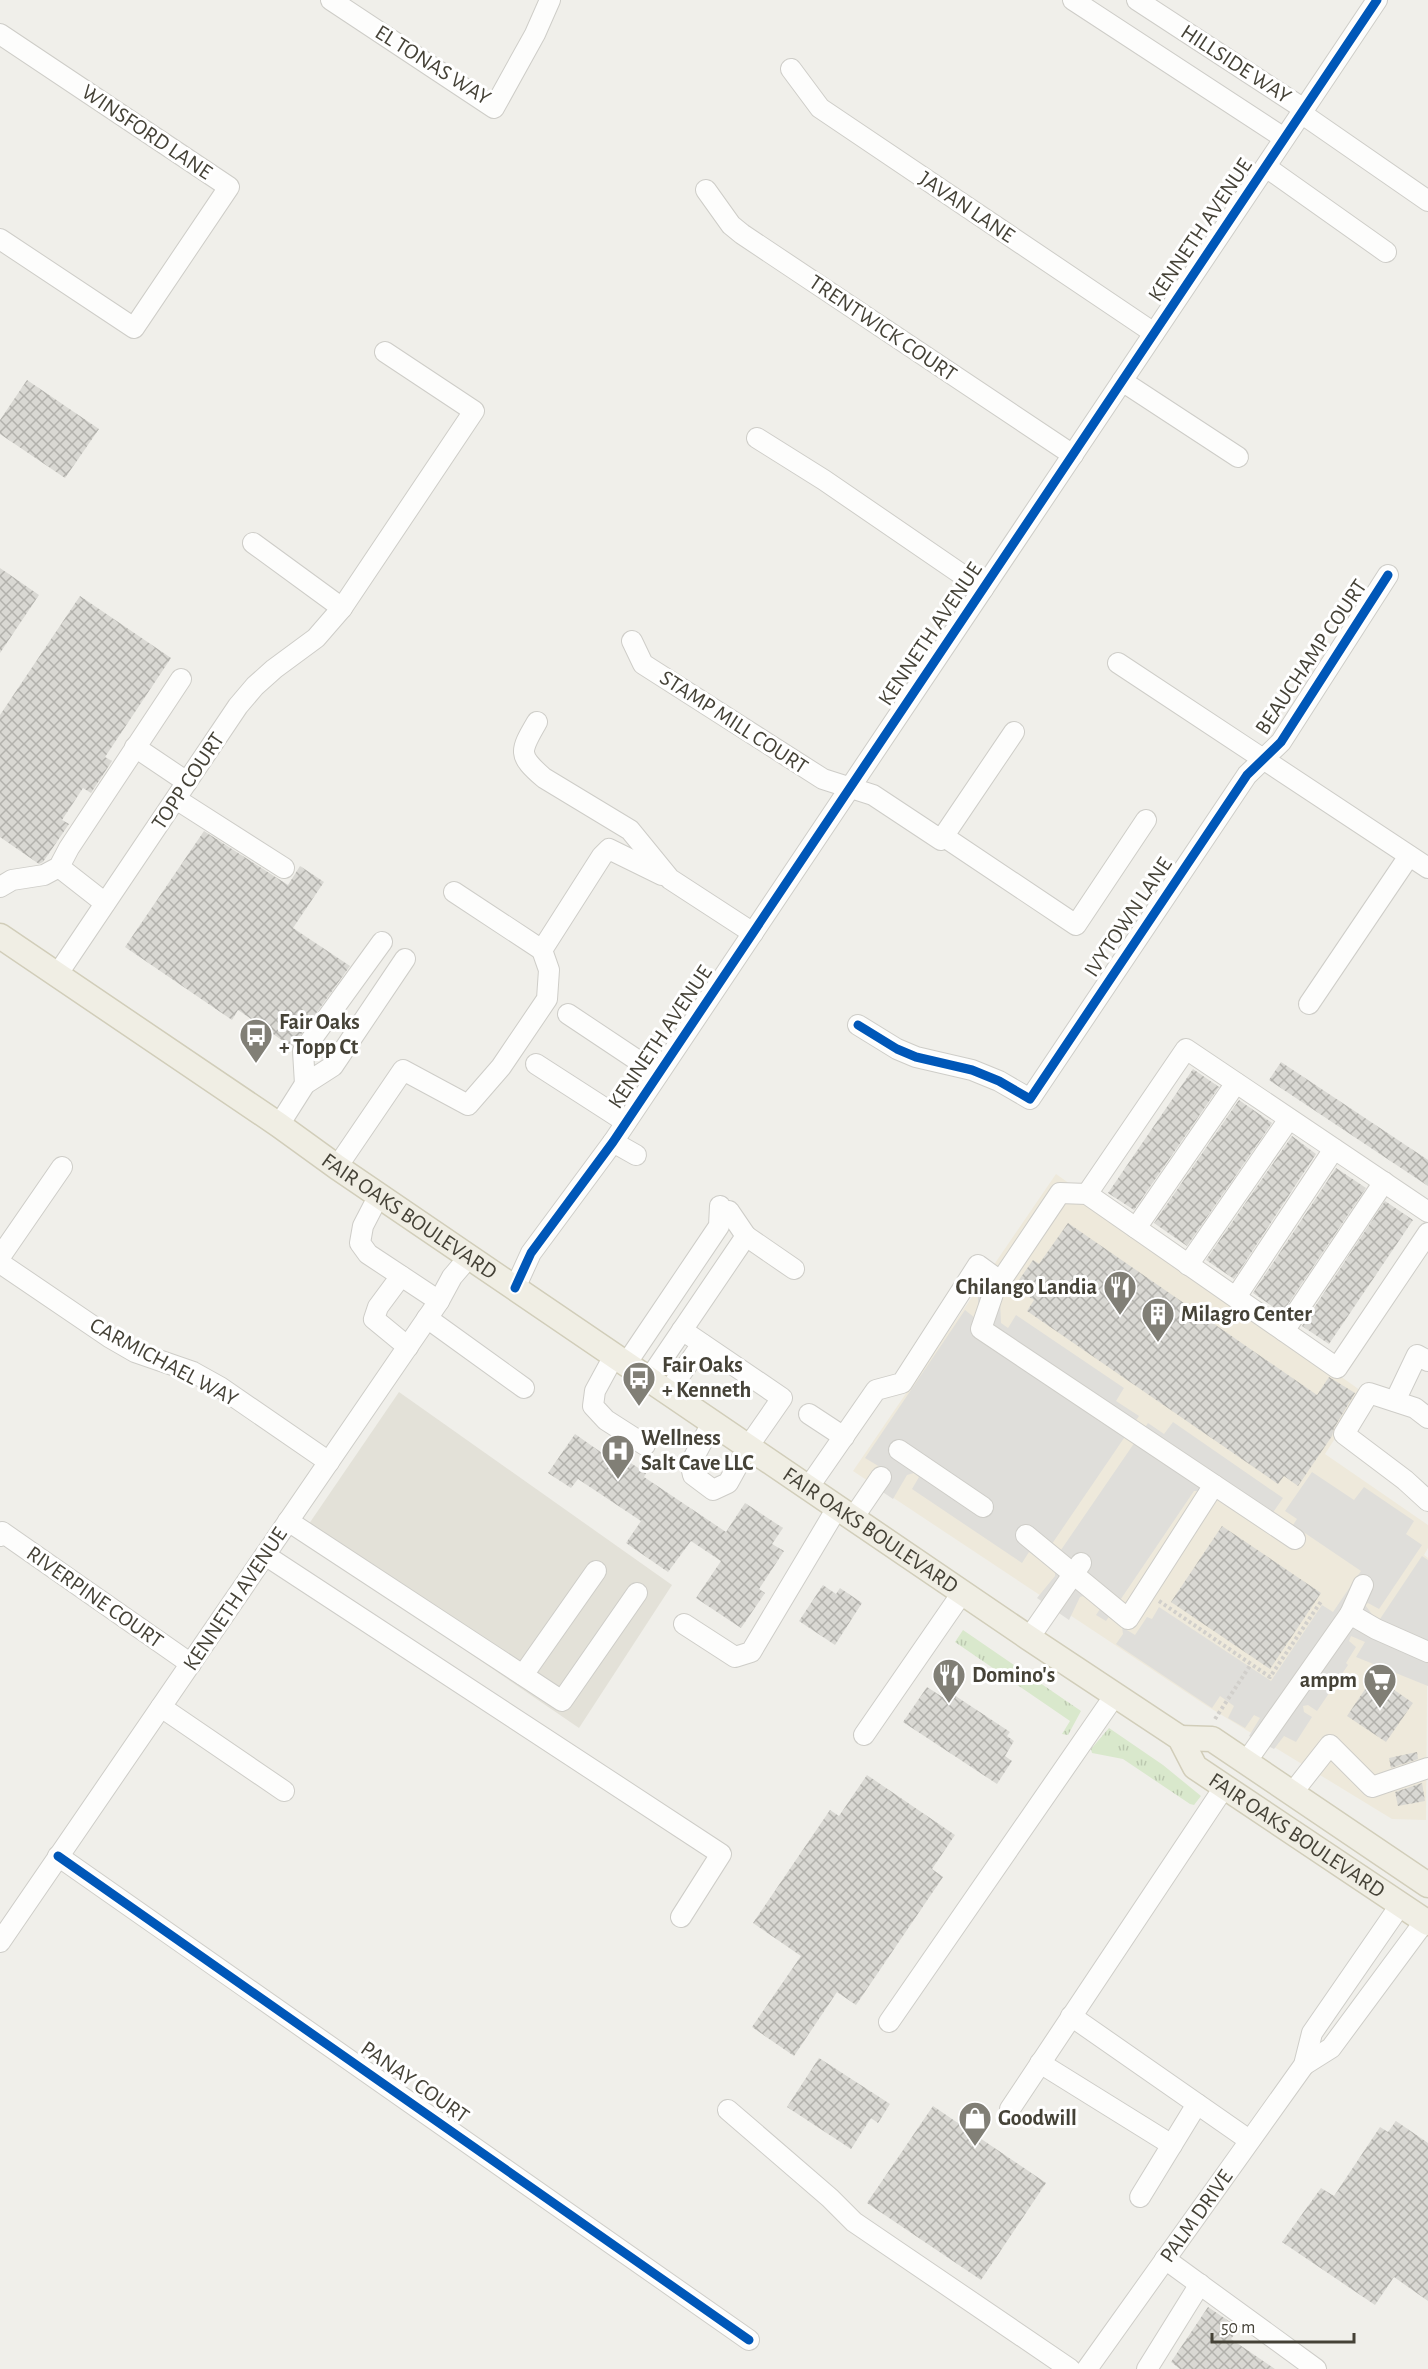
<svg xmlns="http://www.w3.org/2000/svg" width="1428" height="2369" font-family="'Alegreya Sans',sans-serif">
<defs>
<pattern id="grass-tufts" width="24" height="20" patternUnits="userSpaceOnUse" patternTransform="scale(1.5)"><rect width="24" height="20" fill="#d9e8cc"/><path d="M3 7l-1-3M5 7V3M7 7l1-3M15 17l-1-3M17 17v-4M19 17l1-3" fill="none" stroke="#bcc8b0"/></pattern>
<pattern id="building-cross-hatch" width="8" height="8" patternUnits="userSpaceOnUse" patternTransform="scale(1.5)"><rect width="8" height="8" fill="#d9d8d3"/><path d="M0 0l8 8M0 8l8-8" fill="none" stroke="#b2b1ac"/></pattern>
</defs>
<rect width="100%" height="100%" fill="#f0efea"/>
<path fill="#e3e1d8" d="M399 1392 672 1585 579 1728 300 1537Z"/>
<path fill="#eee9db" d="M1056 1174 1364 1393 1325 1454 1428 1525V1548L1424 1555 1428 1558 1426 1820 1392 1819 1207 1706 853 1471Z"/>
<path fill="url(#grass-tufts)" d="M963 1630 1081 1711 1068 1735 1062 1734 1070 1721 955 1642Z
M1109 1728 1163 1765 1201 1796 1194 1805 1190 1804 1123 1759 1092 1753 1091 1749Z"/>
<path fill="#dfdeda" d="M977 1284 1000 1300 1001 1323 1008 1328 1016 1315 1124 1388 1116 1401 1139 1416 1041 1560 1029 1552 1022 1563 912 1489 919 1477 914 1473 907 1475 893 1499 868 1482 880 1467 865 1458 965 1310 975 1318 979 1314Z
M1173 1422 1283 1498 1263 1527 1247 1516 1241 1515 1204 1491H1194L1106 1621 1096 1615 1104 1603 1090 1594 1080 1597 1069 1620 1037 1598 1055 1576V1569L1050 1566 1148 1423 1164 1434Z
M1312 1472 1354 1500 1364 1487 1414 1521 1406 1534 1422 1545 1379 1609 1368 1603 1365 1605 1378 1622 1422 1556 1428 1560V1686L1356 1657 1365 1642 1351 1636 1349 1641 1356 1647 1346 1663 1348 1665 1317 1711 1308 1705 1303 1706 1304 1712 1312 1717 1296 1742 1284 1736 1274 1749 1249 1736 1260 1718 1254 1715 1245 1728 1228 1718 1234 1706 1220 1696 1212 1708 1116 1644 1123 1634 1122 1627 1135 1635 1147 1617 1152 1619 1159 1607 1271 1681 1322 1605 1333 1612 1361 1571 1293 1525 1297 1519 1285 1511Z"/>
<path fill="url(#building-cross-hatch)" d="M27 380 99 429 65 478 0 434V420Z
M0 568 39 595 0 653Z
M80 596 171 658 105 757 112 761 91 793 83 788 62 820 69 824 43 862 39 864 0 837V715Z
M204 831 288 885 300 866 324 882 293 928 350 966 292 1047 238 1010 232 1020 125 947Z
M1281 1062 1428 1160V1186L1269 1080Z
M1193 1069 1219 1087 1134 1210 1108 1193Z
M1239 1100 1272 1123 1187 1246 1154 1223Z
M1292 1136 1316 1154 1234 1279 1206 1260Z
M1336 1168 1366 1188 1282 1313 1253 1293Z
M1385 1201 1413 1220 1329 1344 1302 1326Z
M1068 1223 1317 1395 1329 1377 1355 1393 1334 1428 1332 1436 1298 1486 1284 1476 1278 1484 1027 1311 1034 1300 1014 1287 1033 1260 1039 1264Z
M575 1434 612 1460 617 1454 646 1473 644 1477 726 1532 745 1503 783 1528 772 1544 784 1551 759 1589 765 1593 741 1628 696 1598 721 1561 691 1541 668 1572 626 1543 641 1521 578 1479 571 1488 548 1473Z
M1222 1526 1321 1593 1270 1669 1171 1602Z
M823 1585 836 1594 840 1588 862 1603 835 1645 799 1621Z
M1374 1676 1413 1703 1386 1742 1347 1716Z
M927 1687 947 1700 951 1693 1010 1732 1007 1736 1014 1741 1005 1756 1012 1761 997 1784 903 1722Z
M1417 1752 1418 1759 1391 1768 1389 1758Z
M867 1775 955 1835 932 1869 943 1877 856 2005 837 1992 794 2056 752 2027 801 1956 753 1923 830 1810 839 1816Z
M1422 1783 1425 1801 1398 1806 1395 1792Z
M819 2058 890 2104 878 2123 871 2118 851 2149 787 2107Z
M933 2106 1046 2183 981 2280 867 2203Z
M1396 2121 1428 2143V2301L1394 2277 1375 2305 1282 2242 1321 2188 1334 2196 1380 2127 1388 2132Z
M1208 2307 1239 2328 1231 2339 1275 2369H1180L1171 2362Z"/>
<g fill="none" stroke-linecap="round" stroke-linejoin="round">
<defs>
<g id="minor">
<path d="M331 0 494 108 535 34 550 0"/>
<path d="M1073 0 1284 138"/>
<path d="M1137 0 1304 109"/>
<path d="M0 34 229 187 134 328 0 239"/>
<path d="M791 69 820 108 1154 333"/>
<path d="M1301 113 1428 201"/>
<path d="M1266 167 1386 252"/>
<path d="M706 190 731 225 742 234 1073 455"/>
<path d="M1122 381 1238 457"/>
<path d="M757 438 824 480 983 589"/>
<path d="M253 543 342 608"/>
<path d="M632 641 643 664 823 779 873 795 941 840 1014 732"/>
<path d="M1118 663 1428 868"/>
<path d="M537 722C520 751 517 755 544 778L630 830 670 879 753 933"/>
<path d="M135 747 187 782"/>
<path d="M176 799 284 868"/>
<path d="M943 836 1076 925 1146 820"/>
<path d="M59 867 105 903"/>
<path d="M0 887 12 880 44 875 59 867 69 848 181 679"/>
<path d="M454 892 542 950 602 856 609 849 662 875"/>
<path d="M57 975 238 706 255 686 274 669 316 638 342 608 474 411 385 352"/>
<path d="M1309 1004 1409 856"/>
<path d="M568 1014 658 1074"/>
<path d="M858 1025 897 1049 916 1057 972 1070 999 1081 1030 1099 1247 775 1281 742 1388 575"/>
<path d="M536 1064 626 1122"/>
<path d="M305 1084 303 1051 382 942"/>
<path d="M279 1125 305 1084 333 1066 405 959"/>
<path d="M613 1142 636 1155"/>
<path d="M337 1167 403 1070 468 1105 501 1067 547 999 549 970 542 950"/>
<path d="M1087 1194 1186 1049 1428 1212"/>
<path d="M379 1195 363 1226 360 1243 368 1254 439 1301"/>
<path d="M1136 1228 1236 1083"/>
<path d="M746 1236 794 1269"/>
<path d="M0 1257 62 1167"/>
<path d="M0 1263 109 1337 135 1352 193 1372 220 1387 329 1462"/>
<path d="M1188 1265 1289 1119"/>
<path d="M401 1276 378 1307 374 1319 408 1347"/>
<path d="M515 1288 531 1253 613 1142 1377 0"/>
<path d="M1236 1297 1334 1149"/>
<path d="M427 1318 524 1388"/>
<path d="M682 1330 782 1398 748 1447 728 1483 713 1490 693 1475 691 1466 694 1457 712 1423"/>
<path d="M1284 1331 1384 1182"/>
<path d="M614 1356 595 1391 593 1406 606 1420 645 1445"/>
<path d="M626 1364 719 1226 720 1206"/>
<path d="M649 1379 746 1236 729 1211"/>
<path d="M668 1392 702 1344"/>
<path d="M1395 1401 1417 1355 1428 1361"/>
<path d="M809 1414 844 1437"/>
<path d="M1428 1418 1415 1408 1369 1393 1344 1434 1405 1480 1428 1501"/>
<path d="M899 1450 983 1507"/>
<path d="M808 1488 876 1390 902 1383 978 1265 1000 1281"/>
<path d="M853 1518 881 1477"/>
<path d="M288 1521 562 1701 637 1593"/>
<path d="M1026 1535 1128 1619 1214 1485"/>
<path d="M0 1536 2 1532 191 1664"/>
<path d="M1295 1539 981 1329 994 1291 1060 1193 1087 1194 1337 1368 1428 1233"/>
<path d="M265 1555 721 1854 681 1917"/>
<path d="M1363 1585 1350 1614 1376 1629 1428 1652"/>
<path d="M684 1624 735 1657 751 1652 837 1508"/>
<path d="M1029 1638 1081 1563"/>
<path d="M523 1675 596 1571"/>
<path d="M161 1707 284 1791"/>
<path d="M864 1735 962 1593"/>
<path d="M1246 1762 1350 1614"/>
<path d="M1293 1792 1330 1745 1372 1787 1428 1768"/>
<path d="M58 1856 749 2340"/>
<path d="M0 1942 439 1301 452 1277 469 1257"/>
<path d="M1071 2016 1249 2140"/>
<path d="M889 2022 1115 1695"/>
<path d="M1040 2063 1172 2145"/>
<path d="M1304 2065 1331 2048 1425 1921"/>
<path d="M1010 2109 1225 1786"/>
<path d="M728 2110 830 2198 854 2222 1070 2369"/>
<path d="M1140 2197 1197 2104"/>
<path d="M1165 2259 1316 2369"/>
<path id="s1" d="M1087 2369 1304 2065 1312 2033 1401 1904"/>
<path d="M1147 2369 1200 2284"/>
</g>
<g id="major">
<path id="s2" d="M0 936 279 1125 337 1167 1029 1638 1180 1738 1195 1767 1428 1923"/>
<path d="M1180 1738 1212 1739 1428 1885"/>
</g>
</defs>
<use href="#minor" stroke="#cecdc8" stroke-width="22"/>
<use href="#major" stroke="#d1cdb9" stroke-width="27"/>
<path stroke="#d1cfcb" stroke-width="4" stroke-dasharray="3 3" stroke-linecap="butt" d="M1159 1601 1270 1677 1322 1600
M1215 1719 1251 1664"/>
<use href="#minor" stroke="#fdfdfc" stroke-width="20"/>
<use href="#major" stroke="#f0eee4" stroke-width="24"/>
<defs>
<path id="cycleway" d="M858 1025 897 1049 916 1057 972 1070 999 1081 1030 1099 1247 775 1281 742 1388 575
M515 1288 531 1253 613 1142 1377 0
M58 1856 749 2340"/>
</defs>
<use href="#cycleway" stroke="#fff" stroke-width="13"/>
<use href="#cycleway" stroke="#0057b8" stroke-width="9"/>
</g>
<defs>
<symbol id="bus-pin" viewBox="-11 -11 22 30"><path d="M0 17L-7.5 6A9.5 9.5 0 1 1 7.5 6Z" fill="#817f76" stroke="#fff"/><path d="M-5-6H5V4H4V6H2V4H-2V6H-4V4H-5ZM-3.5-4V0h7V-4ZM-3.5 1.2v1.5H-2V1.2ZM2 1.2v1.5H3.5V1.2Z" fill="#fff"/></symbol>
<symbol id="restaurant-pin" viewBox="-11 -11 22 30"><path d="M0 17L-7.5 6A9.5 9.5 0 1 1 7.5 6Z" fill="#817f76" stroke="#fff"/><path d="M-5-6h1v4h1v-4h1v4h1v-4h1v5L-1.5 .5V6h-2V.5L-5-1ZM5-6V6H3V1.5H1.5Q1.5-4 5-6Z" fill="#fff"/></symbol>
<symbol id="building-pin" viewBox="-11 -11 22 30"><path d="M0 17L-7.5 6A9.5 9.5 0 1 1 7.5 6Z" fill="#817f76" stroke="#fff"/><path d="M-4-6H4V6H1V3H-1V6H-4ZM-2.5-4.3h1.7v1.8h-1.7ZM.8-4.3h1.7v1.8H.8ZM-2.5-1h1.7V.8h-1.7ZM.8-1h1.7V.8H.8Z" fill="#fff"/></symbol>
<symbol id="hospital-pin" viewBox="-11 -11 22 30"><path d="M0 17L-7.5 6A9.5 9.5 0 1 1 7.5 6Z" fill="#817f76" stroke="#fff"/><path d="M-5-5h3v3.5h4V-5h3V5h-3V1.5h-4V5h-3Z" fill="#fff"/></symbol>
<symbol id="supermarket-pin" viewBox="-11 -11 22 30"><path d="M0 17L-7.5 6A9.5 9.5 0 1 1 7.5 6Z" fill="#817f76" stroke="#fff"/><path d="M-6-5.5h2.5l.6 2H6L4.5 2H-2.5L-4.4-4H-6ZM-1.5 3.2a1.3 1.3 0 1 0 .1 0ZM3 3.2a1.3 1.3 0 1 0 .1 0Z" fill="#fff"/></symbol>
<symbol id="shop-pin" viewBox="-11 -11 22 30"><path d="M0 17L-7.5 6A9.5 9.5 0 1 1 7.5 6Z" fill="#817f76" stroke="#fff"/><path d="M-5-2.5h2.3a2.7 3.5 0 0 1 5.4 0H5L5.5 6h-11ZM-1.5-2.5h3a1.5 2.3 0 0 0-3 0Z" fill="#fff"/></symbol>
</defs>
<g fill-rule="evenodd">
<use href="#bus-pin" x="237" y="1016" width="38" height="52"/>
<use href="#restaurant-pin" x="1101" y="1268" width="38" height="52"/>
<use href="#building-pin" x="1139" y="1295" width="38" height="52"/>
<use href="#bus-pin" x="620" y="1359" width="38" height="52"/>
<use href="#hospital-pin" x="599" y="1432" width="38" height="52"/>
<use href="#restaurant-pin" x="930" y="1656" width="38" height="52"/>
<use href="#supermarket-pin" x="1361" y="1661" width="38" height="52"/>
<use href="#shop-pin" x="956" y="2099" width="38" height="52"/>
</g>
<g text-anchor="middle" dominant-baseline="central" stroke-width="6" stroke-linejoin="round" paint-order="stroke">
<g font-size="22" fill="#454237" stroke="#fff">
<text transform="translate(1236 64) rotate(33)">HILLSIDE WAY</text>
<text transform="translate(433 65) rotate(32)">EL TONAS WAY</text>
<text transform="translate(147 132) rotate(34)">WINSFORD LANE</text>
<text transform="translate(967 207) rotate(34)">JAVAN LANE</text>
<text transform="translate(1200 230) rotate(-56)">KENNETH AVENUE</text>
<text transform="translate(883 328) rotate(34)">TRENTWICK COURT</text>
<text transform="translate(930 634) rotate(-56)">KENNETH AVENUE</text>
<text transform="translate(1311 657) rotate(-56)">BEAUCHAMP COURT</text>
<text transform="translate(734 722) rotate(33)">STAMP MILL COURT</text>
<text transform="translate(188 781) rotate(-56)">TOPP COURT</text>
<text transform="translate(1128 917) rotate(-56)">IVYTOWN LANE</text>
<text transform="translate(660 1037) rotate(-56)">KENNETH AVENUE</text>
<text stroke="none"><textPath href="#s2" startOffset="496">FAIR OAKS BOULEVARD</textPath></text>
<text transform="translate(164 1362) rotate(28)">CARMICHAEL WAY</text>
<text stroke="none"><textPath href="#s2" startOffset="1054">FAIR OAKS BOULEVARD</textPath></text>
<text transform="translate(95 1597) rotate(35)">RIVERPINE COURT</text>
<text transform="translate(235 1599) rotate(-56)">KENNETH AVENUE</text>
<text stroke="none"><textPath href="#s2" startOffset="1582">FAIR OAKS BOULEVARD</textPath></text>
<text transform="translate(415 2082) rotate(35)">PANAY COURT</text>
<text stroke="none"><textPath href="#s1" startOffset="188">PALM DRIVE</textPath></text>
</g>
<g font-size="22" font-weight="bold" fill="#454237" stroke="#fff" text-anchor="start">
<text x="279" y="1022">Fair Oaks<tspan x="279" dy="25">+ Topp Ct</tspan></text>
<text x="1097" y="1287" text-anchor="end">Chilango Landia</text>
<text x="1181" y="1314">Milagro Center</text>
<text x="662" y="1365">Fair Oaks<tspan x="662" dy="25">+ Kenneth</tspan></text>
<text x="641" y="1438">Wellness<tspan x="641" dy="25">Salt Cave LLC</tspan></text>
<text x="972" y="1675">Domino's</text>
<text x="1357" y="1680" text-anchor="end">ampm</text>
<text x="998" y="2118">Goodwill</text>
</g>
</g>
<path d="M1212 2333v9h142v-9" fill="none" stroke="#454237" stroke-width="3"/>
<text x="1221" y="2333" font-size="18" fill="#454237" stroke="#ffffff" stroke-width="4.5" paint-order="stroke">50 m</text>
</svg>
